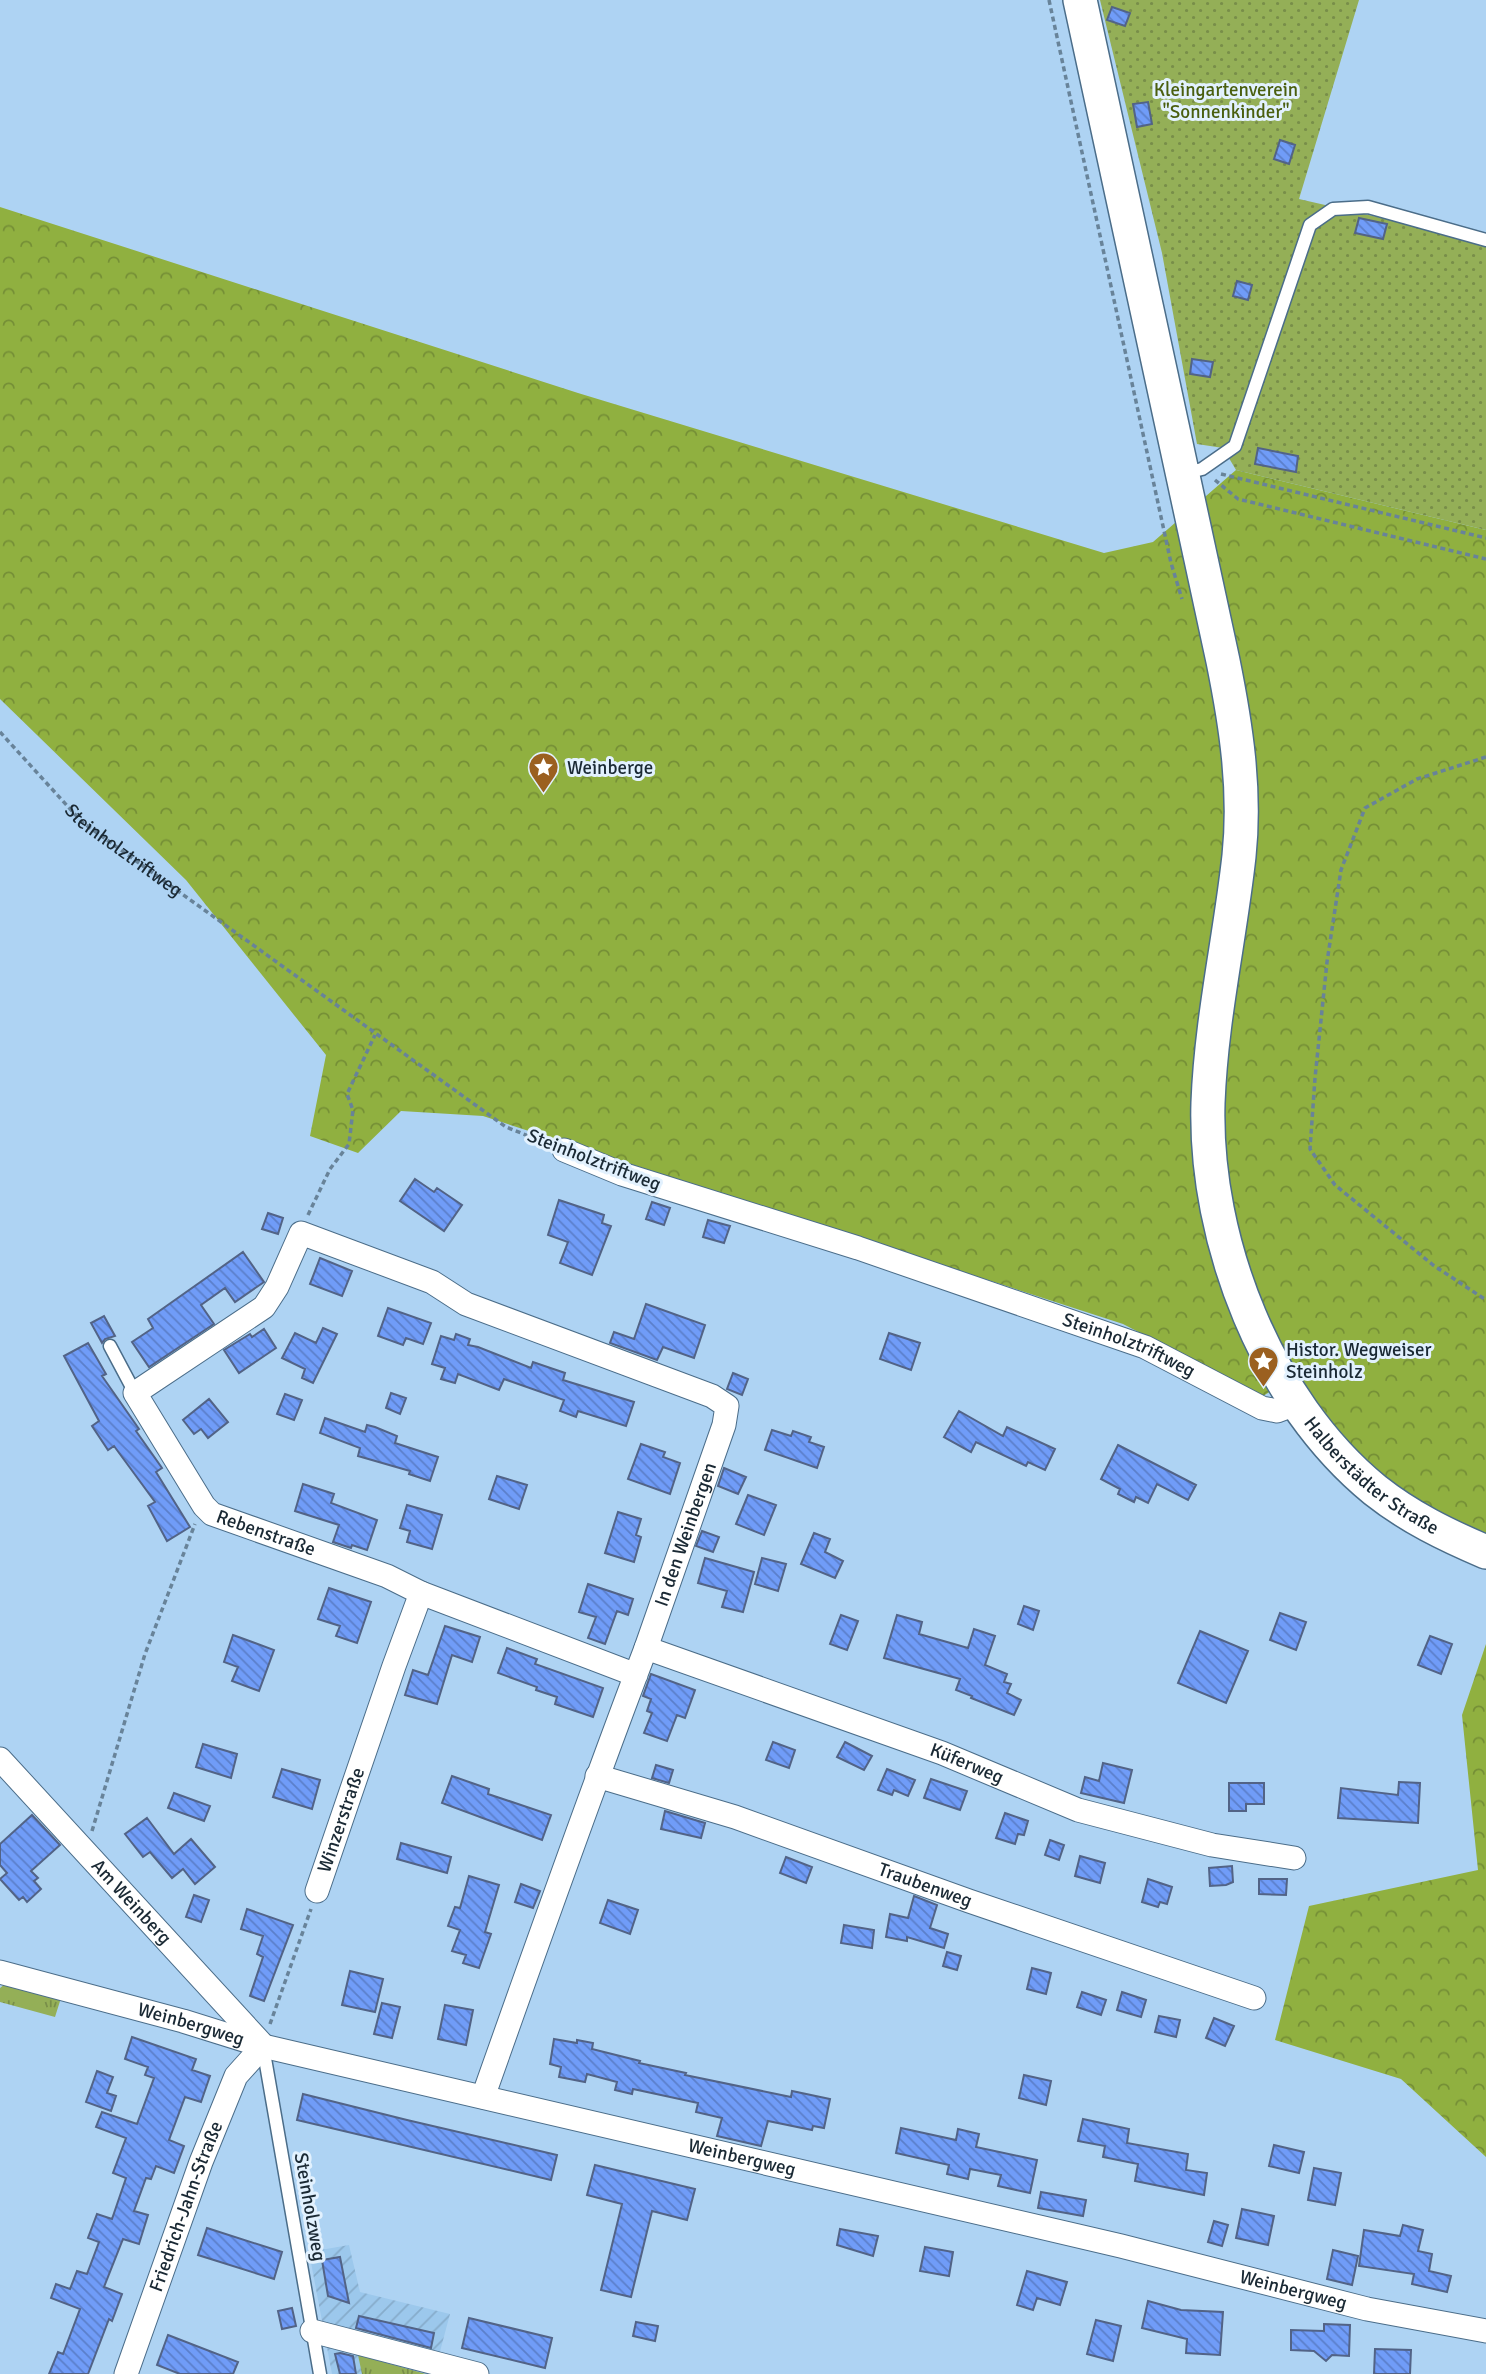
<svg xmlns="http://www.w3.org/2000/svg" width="1486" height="2374" font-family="Signika,sans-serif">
<defs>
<pattern id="industrial-furrows" width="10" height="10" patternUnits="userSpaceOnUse" patternTransform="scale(1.75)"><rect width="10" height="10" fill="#9cc8ec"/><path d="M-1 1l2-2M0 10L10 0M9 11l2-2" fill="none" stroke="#86accb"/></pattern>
<pattern id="grass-tufts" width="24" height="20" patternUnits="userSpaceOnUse" patternTransform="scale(1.75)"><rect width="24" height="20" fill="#94af57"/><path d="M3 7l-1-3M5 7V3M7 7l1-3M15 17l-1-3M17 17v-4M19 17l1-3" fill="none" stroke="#788e49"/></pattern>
<pattern id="forest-crowns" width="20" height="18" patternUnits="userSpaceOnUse" patternTransform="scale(1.75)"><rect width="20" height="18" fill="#90b040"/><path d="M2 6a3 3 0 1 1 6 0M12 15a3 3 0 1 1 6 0" fill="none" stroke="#758f36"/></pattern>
<pattern id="park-dots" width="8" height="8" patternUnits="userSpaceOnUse" patternTransform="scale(1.75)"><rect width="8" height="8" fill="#94af57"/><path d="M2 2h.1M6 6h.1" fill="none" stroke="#788e49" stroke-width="1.8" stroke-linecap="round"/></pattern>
<pattern id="building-back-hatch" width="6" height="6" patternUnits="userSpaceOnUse" patternTransform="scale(1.75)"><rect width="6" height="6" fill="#709cf8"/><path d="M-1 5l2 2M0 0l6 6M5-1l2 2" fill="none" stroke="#5b7fca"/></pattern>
</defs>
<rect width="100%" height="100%" fill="#aed3f3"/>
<path fill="url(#industrial-furrows)" d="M349 2245 360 2292 450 2314 434 2374H426L359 2356 362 2374H332L309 2252Z"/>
<path fill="url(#grass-tufts)" d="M6 1983 61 1998 55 2017 0 2002V1988Z
M358 2355 426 2374H362Z"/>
<path fill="url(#forest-crowns)" d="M0 207 578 393 1104 553 1153 542 1236 470 1486 530V1540L1450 1526 1354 1460 1292 1378 1263 1396 1123 1324 483 1116 401 1111 358 1153 310 1136 326 1055 186 880 0 699Z
M1486 1644V2157L1401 2079 1275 2040 1309 1906 1478 1870 1462 1715Z"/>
<path fill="url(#park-dots)" d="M1100 0H1359L1299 199 1486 242V530L1236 470 1223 448 1197 444 1162 253Z"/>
<path fill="url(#building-back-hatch)" stroke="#526386" stroke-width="2" d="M1112 7 1130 13 1125 26 1107 20Z
M1148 102 1152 124 1137 127 1133 104Z
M1280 140 1295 145 1289 164 1274 159Z
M1359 218 1387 224 1383 239 1355 233Z
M1237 281 1252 285 1248 300 1233 296Z
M1192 359 1213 362 1210 377 1190 374Z
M1258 448 1298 456 1296 472 1255 464Z
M415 1179 434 1192 437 1188 462 1205 444 1231 400 1201Z
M559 1200 604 1215 602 1223 611 1226 592 1275 560 1263 568 1242 548 1235Z
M652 1202 670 1208 664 1225 646 1219Z
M268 1213 283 1218 278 1234 262 1229Z
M708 1220 730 1226 724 1243 703 1237Z
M243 1252 264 1282 235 1302 225 1288 201 1305 214 1324 149 1367 132 1342 153 1328 148 1319Z
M320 1258 352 1271 342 1296 310 1284Z
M646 1304 705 1325 694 1358 663 1347 657 1360 610 1343 614 1332 634 1339Z
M388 1308 431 1323 423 1344 406 1338 403 1345 378 1336Z
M104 1316 115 1336 105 1339 102 1343 91 1323Z
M323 1328 337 1334 313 1383 302 1378 305 1369 282 1358 295 1333 316 1343Z
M264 1329 276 1348 239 1373 224 1350 250 1334 252 1337Z
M889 1333 920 1343 911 1370 880 1359Z
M456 1334 470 1339 468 1345 478 1347 531 1368 533 1362 565 1373 563 1380 634 1402 626 1426 578 1411 576 1417 560 1411 564 1400 504 1379 499 1390 458 1374 455 1383 441 1379 445 1368 432 1364 441 1336 454 1340Z
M88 1343 106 1374 102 1376 139 1429 136 1431 162 1468 156 1472 190 1527 167 1541 148 1506 155 1502 114 1446 108 1450 92 1426 99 1421 64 1356Z
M733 1373 748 1379 742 1395 727 1389Z
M391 1393 406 1398 400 1414 386 1408Z
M285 1394 302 1400 294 1420 277 1414Z
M209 1399 228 1422 208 1438 201 1429 194 1434 183 1420Z
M959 1411 1003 1436 1007 1427 1055 1449 1045 1470 1028 1462 1026 1466 976 1442 971 1452 944 1437Z
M325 1418 365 1432 367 1425 375 1427 397 1436 395 1443 438 1457 430 1481 409 1474 410 1471 358 1456 360 1448 320 1433Z
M772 1430 791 1436 793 1431 811 1437 809 1442 824 1447 817 1468 765 1450Z
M641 1444 665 1452 663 1457 680 1463 670 1494 628 1479Z
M1118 1445 1196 1485 1188 1500 1157 1484 1148 1503 1136 1497 1134 1502 1118 1494 1120 1489 1101 1479Z
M724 1468 746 1477 738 1494 718 1486Z
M497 1476 527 1485 519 1509 489 1499Z
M303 1484 334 1494 331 1503 377 1520 367 1550 352 1545 351 1548 333 1542 339 1525 295 1511Z
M748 1495 776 1505 764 1535 736 1524Z
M407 1505 442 1515 432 1549 407 1542 410 1531 400 1528Z
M618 1512 641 1519 636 1535 641 1537 634 1562 605 1553Z
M702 1531 719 1537 713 1552 696 1546Z
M814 1533 830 1539 825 1552 843 1561 835 1578 801 1564Z
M705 1558 754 1572 743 1612 722 1607 727 1591 698 1583Z
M762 1558 786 1564 778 1591 755 1584Z
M588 1584 633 1599 628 1615 617 1611 605 1644 588 1638 596 1617 579 1612Z
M329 1588 371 1602 357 1643 336 1636 340 1626 318 1619Z
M1024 1606 1039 1611 1033 1630 1018 1624Z
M1280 1613 1306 1622 1296 1650 1270 1640Z
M841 1615 858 1621 847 1650 830 1644Z
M897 1615 922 1622 919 1634 968 1648 974 1629 995 1636 985 1665 1007 1674 1004 1682 1011 1684 1007 1693 1021 1700 1014 1715 971 1698 972 1696 956 1690 960 1679 884 1658Z
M445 1626 480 1637 472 1662 452 1655 437 1704 405 1695 413 1670 428 1675Z
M1200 1631 1248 1651 1226 1703 1178 1683Z
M233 1635 274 1650 259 1691 232 1681 238 1667 224 1662Z
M1430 1636 1452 1644 1441 1674 1418 1665Z
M507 1648 537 1659 535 1664 603 1688 593 1717 555 1704 557 1697 536 1690 537 1687 498 1673Z
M651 1674 695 1690 685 1718 677 1715 667 1741 644 1733 652 1713 647 1711 651 1699 643 1696Z
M773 1742 795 1750 789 1768 766 1760Z
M845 1742 872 1756 864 1770 837 1757Z
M203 1744 237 1754 231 1778 196 1767Z
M1103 1763 1132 1770 1124 1803 1081 1793 1085 1777 1099 1781Z
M656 1765 673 1770 669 1783 652 1778Z
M282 1769 320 1780 312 1809 273 1797Z
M887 1769 915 1780 908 1796 894 1790 892 1795 878 1790Z
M452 1776 489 1789 488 1794 551 1815 542 1840 442 1803Z
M931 1779 967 1791 960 1810 924 1798Z
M1399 1782 1420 1783 1418 1823 1338 1818 1341 1788 1398 1795Z
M1229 1783H1264V1804H1246V1811H1229Z
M174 1793 210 1806 204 1821 168 1808Z
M665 1811 705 1823 701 1838 661 1829Z
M1005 1813 1028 1821 1024 1835 1018 1834 1015 1844 996 1838Z
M32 1815 60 1845 31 1871 38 1878 34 1881 41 1889 27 1902 23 1897 19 1900 0 1879 7 1873 0 1865V1844Z
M147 1818 174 1854 191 1839 215 1867 195 1884 183 1869 172 1878 150 1852 143 1857 125 1834Z
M1050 1840 1064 1845 1059 1860 1045 1855Z
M401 1843 451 1857 447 1873 397 1859Z
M1080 1856 1105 1863 1100 1883 1075 1876Z
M786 1857 812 1867 806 1883 780 1873Z
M1232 1866 1233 1882 1226 1885 1210 1886 1209 1868Z
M469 1876 499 1885 485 1932 491 1934 479 1968 463 1963 466 1955 452 1951 460 1930 448 1926 455 1907 460 1908Z
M1148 1879 1172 1887 1167 1904 1160 1902 1158 1907 1142 1902Z
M1259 1879H1287L1286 1895 1259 1894Z
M521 1884 540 1891 533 1908 515 1902Z
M194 1895 209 1900 201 1922 186 1917Z
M914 1896 937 1905 930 1928 948 1934 944 1948 907 1937V1941L886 1937 890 1914 908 1918Z
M608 1900 638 1910 630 1934 600 1923Z
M247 1909 293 1925 264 2001 250 1996 263 1957 257 1954 263 1936 241 1929Z
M844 1925 874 1930 872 1948 841 1943Z
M947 1952 961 1956 957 1970 943 1966Z
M1032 1968 1051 1973 1046 1994 1027 1989Z
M350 1971 383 1979 375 2012 342 2005Z
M1082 1992 1106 2000 1101 2015 1077 2007Z
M1122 1992 1146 2000 1141 2017 1117 2010Z
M382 2003 400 2007 392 2038 374 2034Z
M445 2005 473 2010 466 2045 438 2039Z
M1159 2016 1180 2020 1176 2037 1155 2032Z
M1214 2018 1234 2026 1225 2046 1206 2038Z
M132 2037 196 2059 192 2070 210 2076 201 2102 185 2097 169 2140 184 2146 174 2173 156 2166 151 2179 146 2178 134 2211 148 2215 139 2244 123 2239 104 2287 122 2294 112 2321 109 2319 88 2374H49L58 2352 63 2354 80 2309 51 2298 56 2284 70 2289 77 2271 87 2274 99 2242 88 2238 97 2214 112 2219 126 2178 113 2173 126 2138 96 2127 102 2112 137 2124 154 2078 145 2075 148 2067 125 2059Z
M554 2039 577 2043V2040L593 2043 592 2049 640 2061 639 2063 686 2073 685 2075 791 2097 792 2091 830 2099 824 2128 813 2126 812 2130 768 2121 761 2146 717 2136 722 2118 696 2112 698 2103 633 2089 632 2094 615 2090 617 2082 587 2074 585 2082 559 2077 561 2067 550 2064Z
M97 2071 113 2077 107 2093 116 2096 111 2111 86 2102Z
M1024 2075 1051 2081 1046 2105 1019 2098Z
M303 2094 407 2120 557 2155 551 2180 297 2120Z
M1083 2119 1129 2129 1127 2143 1188 2154 1186 2170 1207 2173 1204 2195 1135 2181 1138 2164 1103 2157 1105 2146 1078 2141Z
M901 2128 956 2140 958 2129 979 2134 976 2147 1037 2160 1030 2193 998 2186 1001 2175 970 2169 968 2179 947 2174 949 2165 896 2153Z
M1274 2145 1304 2152 1299 2173 1269 2166Z
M595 2165 695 2189 687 2220 652 2211 631 2297 601 2290 622 2204 587 2195Z
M1314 2168 1341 2173 1335 2205 1308 2200Z
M1041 2192 1086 2200 1083 2216 1038 2208Z
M1242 2209 1274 2216 1268 2245 1236 2238Z
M1214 2221 1228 2225 1222 2246 1208 2242Z
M1403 2225 1423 2230 1418 2251 1432 2254 1429 2271 1451 2276 1447 2292 1412 2284 1414 2274 1359 2266 1364 2230 1400 2236Z
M207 2228 282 2252 274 2279 198 2255Z
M840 2229 878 2236 873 2256 837 2245Z
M925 2247 953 2252 949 2276 920 2271Z
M1333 2250 1358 2256 1352 2285 1327 2279Z
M340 2257 349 2303 328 2296 322 2260Z
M1027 2271 1067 2282 1060 2305 1037 2298 1033 2310 1017 2305Z
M1148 2301 1181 2310 1223 2312 1220 2355 1186 2353 1187 2339 1142 2328Z
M292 2308 296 2326 282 2329 278 2311Z
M359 2316 434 2333 431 2348 356 2328Z
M469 2318 552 2338 545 2368 462 2348Z
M1096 2320 1121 2326 1113 2361 1087 2354Z
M636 2322 658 2326 655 2341 633 2336Z
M1324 2324 1350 2325 1349 2356 1332 2355 1326 2361 1314 2351 1291 2350V2330L1324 2331Z
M168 2335 238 2362 233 2374H180L157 2365Z
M1375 2349 1411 2350 1410 2374H1374Z
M340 2353 353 2356 356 2374H340L335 2354Z"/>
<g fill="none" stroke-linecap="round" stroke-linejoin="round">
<defs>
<path id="lane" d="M1182 474 1202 469 1235 446 1310 225 1333 209 1368 207 1486 240
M110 1346 135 1393
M263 2047 320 2374"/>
<g id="street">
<path id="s2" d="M564 1150 622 1174 858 1248 1145 1347 1262 1408 1277 1411 1285 1408"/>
<path id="s3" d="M646 1648 942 1753 1078 1810 1212 1845 1294 1858"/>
<path id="s4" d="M0 1759 261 2043"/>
<path id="s5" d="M597 1776 735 1817 969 1901 1254 1998"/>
<path id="s6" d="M317 1891 394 1666 421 1593"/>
<path id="s7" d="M0 1972 183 2021 263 2046 1121 2246 1367 2309 1486 2331"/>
<path id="s8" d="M483 2097C536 1947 589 1797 646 1648L724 1425 727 1406 712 1396 466 1304 432 1282 301 1233 277 1287 264 1307 135 1393 204 1506 212 1514 387 1576 421 1593 636 1675"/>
<path d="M312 2331 477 2374"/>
<path id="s9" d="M126 2374 201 2162 236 2076 263 2046"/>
</g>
<g id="secondary">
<path id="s10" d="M1080 0 1223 661C1236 725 1246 790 1239 856 1230 938 1211 1020 1208 1103 1204 1241 1267 1402 1375 1490 1409 1517 1446 1535 1486 1552"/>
</g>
</defs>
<use href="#lane" stroke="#4b6d89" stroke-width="15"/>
<use href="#street" stroke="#4b6d89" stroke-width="25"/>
<use href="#secondary" stroke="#4b6d89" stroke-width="36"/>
<g stroke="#688399" stroke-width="3.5" stroke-dasharray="5 3.5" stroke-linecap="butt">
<path d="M1049 0 1171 563 1182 599"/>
<path d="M1221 474 1486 538"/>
<path d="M1215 480 1238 499 1486 559"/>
<path id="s1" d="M0 732 82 822 506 1127 546 1143"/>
<path d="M1486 757 1417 779 1365 808 1341 870 1327 962 1315 1078 1310 1149 1335 1185 1433 1265 1486 1300"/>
<path d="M308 1215 330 1169 349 1144 353 1110 347 1094 375 1035"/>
<path d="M92 1831 145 1654 195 1524"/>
<path d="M270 2024 311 1909"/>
</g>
<use href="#lane" stroke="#fff" stroke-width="12"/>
<use href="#street" stroke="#fff" stroke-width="23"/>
<use href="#secondary" stroke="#fff" stroke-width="33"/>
</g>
<defs>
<symbol id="sight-pin" viewBox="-11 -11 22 30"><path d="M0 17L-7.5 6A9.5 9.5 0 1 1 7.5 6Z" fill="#9b6020" stroke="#e2f1fe"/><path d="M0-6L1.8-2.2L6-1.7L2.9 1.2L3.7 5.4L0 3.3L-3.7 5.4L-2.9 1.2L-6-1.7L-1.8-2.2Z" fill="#fff"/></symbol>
</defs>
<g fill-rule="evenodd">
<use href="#sight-pin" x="526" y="750" width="35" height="47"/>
<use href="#sight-pin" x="1246" y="1344" width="35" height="47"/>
</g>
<g text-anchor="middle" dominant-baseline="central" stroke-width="6" stroke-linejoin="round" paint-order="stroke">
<g font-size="19" fill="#4a5f0f" stroke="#e2f1fe">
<text x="1226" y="90">Kleingartenverein<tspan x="1226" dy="22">"Sonnenkinder"</tspan></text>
</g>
<g font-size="19" fill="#1a2934" stroke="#e2f1fe" text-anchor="start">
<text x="567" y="768">Weinberge</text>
<text x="1286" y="1350">Histor. Wegweiser<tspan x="1286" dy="22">Steinholz</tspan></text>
</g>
<g font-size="19" fill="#1a2934" stroke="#e2f1fe">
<text stroke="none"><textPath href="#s1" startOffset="172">Steinholztriftweg</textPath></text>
<text transform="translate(594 1160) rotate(21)">Steinholztriftweg</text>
<text stroke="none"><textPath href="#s2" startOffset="598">Steinholztriftweg</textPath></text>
<text stroke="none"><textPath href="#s10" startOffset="1545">Halberstädter Straße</textPath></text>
<text stroke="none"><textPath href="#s8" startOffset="1633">Rebenstraße</textPath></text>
<text stroke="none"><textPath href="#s8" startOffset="598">In den Weinbergen</textPath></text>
<text stroke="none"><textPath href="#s3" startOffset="341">Küferweg</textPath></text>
<text stroke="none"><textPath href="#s6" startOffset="75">Winzerstraße</textPath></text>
<text stroke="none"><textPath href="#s5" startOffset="346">Traubenweg</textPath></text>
<text stroke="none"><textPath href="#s4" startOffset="194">Am Weinberg</textPath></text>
<text stroke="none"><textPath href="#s7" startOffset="198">Weinbergweg</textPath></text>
<text stroke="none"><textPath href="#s7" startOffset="765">Weinbergweg</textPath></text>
<text stroke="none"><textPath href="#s9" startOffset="178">Friedrich-Jahn-Straße</textPath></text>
<text transform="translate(310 2207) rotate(80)">Steinholzweg</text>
<text stroke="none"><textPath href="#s7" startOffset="1332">Weinbergweg</textPath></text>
</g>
</g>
</svg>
